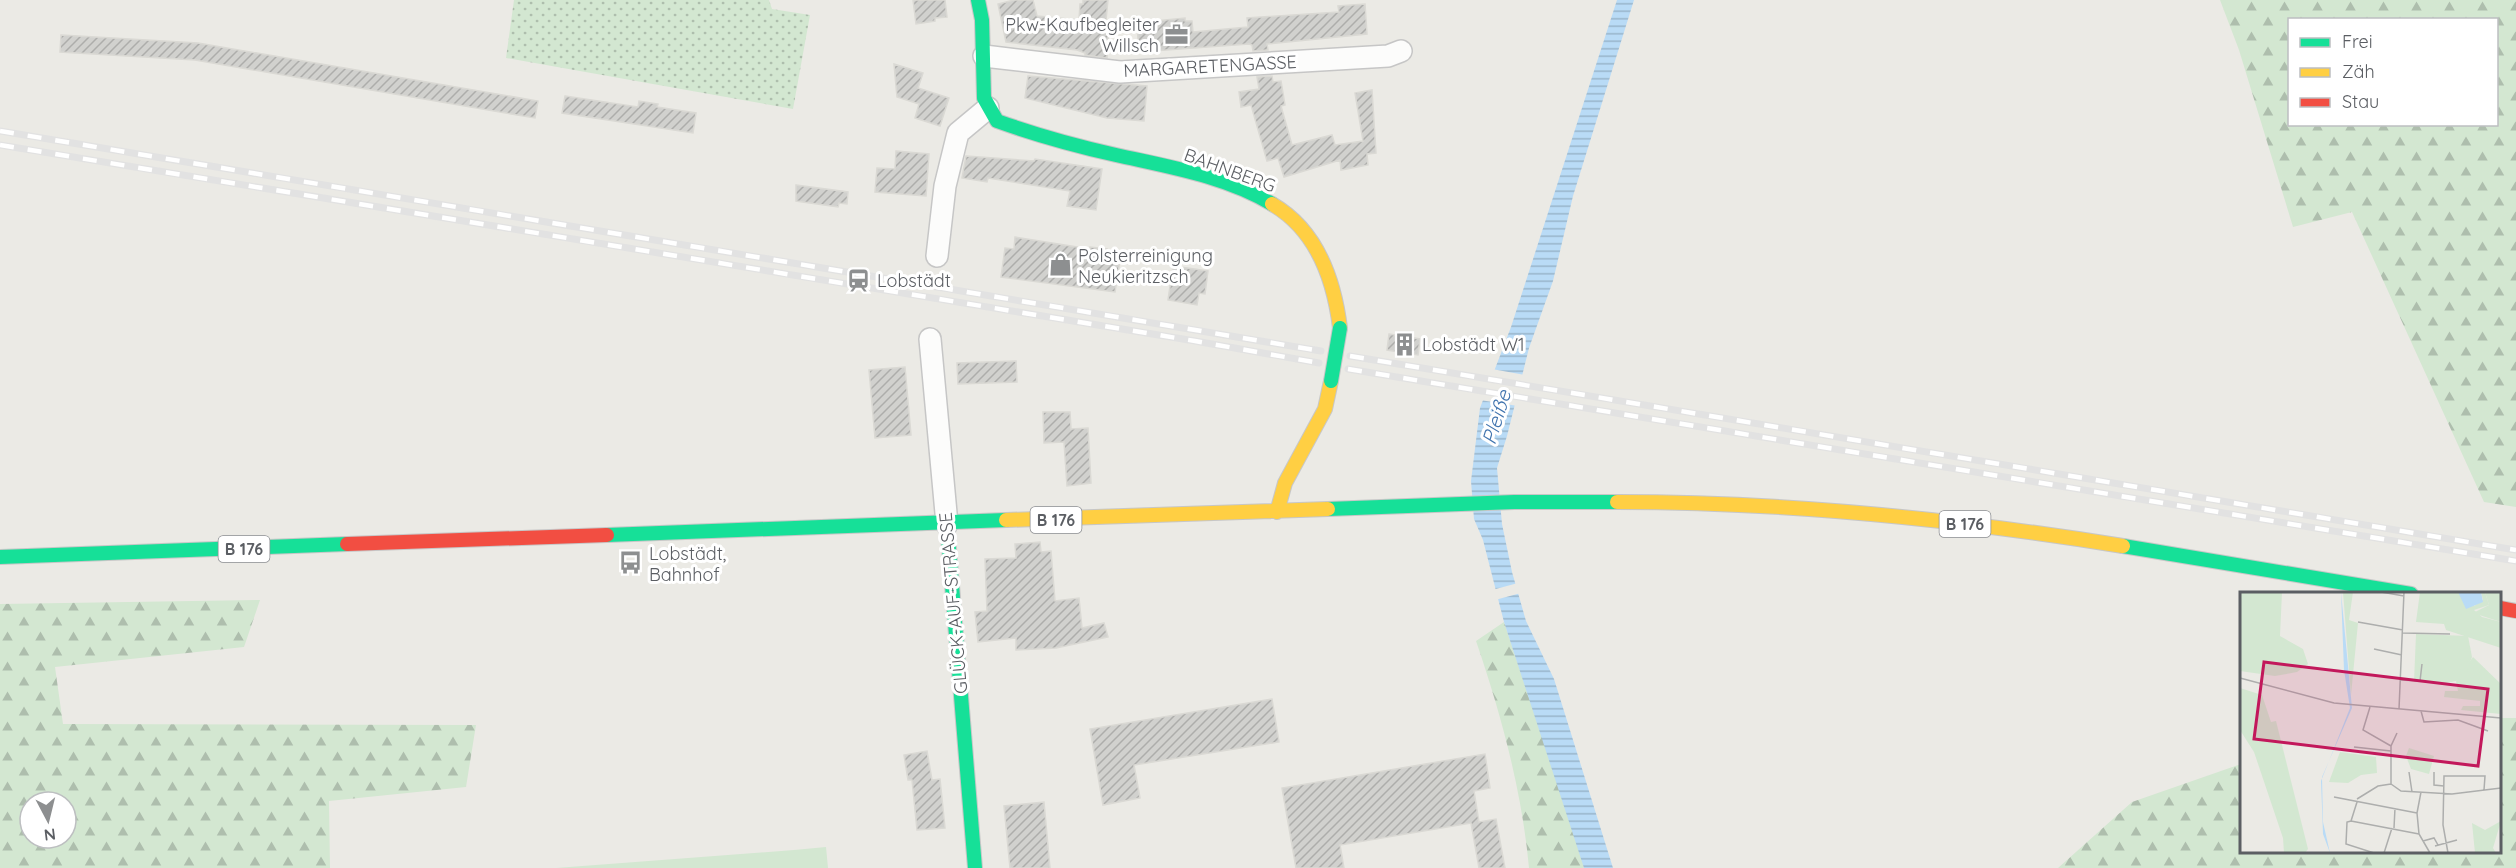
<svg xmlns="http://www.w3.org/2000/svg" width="2516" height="868" font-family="Quicksand,sans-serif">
<defs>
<pattern id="grass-dots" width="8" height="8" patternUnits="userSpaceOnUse" patternTransform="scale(1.5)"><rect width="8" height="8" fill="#d3e7d1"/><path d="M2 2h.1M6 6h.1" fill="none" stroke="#aebead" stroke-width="1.8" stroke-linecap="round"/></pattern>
<pattern id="forest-firs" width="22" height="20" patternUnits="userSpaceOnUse" patternTransform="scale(1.5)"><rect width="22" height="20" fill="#d3e7d1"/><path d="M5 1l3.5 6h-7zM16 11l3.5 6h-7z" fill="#aebead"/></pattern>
<pattern id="water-rules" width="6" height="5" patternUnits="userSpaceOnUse" patternTransform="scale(1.5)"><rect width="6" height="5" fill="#b9dbf6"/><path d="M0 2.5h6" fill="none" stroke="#99b5cb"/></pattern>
<pattern id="building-hatch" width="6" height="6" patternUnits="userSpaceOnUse" patternTransform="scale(1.5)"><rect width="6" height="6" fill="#d1d1ce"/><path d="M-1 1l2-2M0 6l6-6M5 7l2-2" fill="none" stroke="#adadab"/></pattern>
</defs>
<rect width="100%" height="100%" fill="#ebeae5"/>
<path fill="url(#grass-dots)" d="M514 0H769L772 9 810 15 793 109 506 58Z"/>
<path fill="url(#forest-firs)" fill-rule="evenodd" d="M2220 0H2516V507L2484 502 2352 212 2293 227 2239 50ZM2290 20H2496V124H2290Z
M260 600 244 647 55 667 63 724 476 725 466 787 329 801 330 868H0V604ZM30 802H66V838H30Z
M1504 622 1580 850 1584 868H1529C1522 791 1501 714 1476 641Z
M2500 718H2516V868H2058L2132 802 2241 764 2242 852H2500Z"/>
<path fill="#d3e7d1" d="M826 847 828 868H556L794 850Z"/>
<path fill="url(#water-rules)" d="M1617 0H1634L1573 196 1553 281 1529 348 1507 436 1497 468 1502 524 1512 572 1526 621 1554 679 1613 868H1584L1504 622 1483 540 1474 519 1471 481 1480 408 1511 327Z"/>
<path fill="#ebeae5" d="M1492 369 1525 375 1518 406 1480 400Z
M1518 583 1521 593 1495 600 1492 590Z"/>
<path fill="url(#building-hatch)" stroke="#dad9d4" stroke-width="1.5" d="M913 0H945L947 17 935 18V21L916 24Z
M1014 0H1033L1037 16 1079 20 1080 4H1083V0H1108L1106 20 1110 21 1107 58 1085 55V53L1077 50 1006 42 998 4Z
M1365 4 1367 34 1267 44 1268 50 1253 51 1252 45 1249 44 1139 52 1137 25 1145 24V22L1185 18V21H1192L1193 32 1248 27 1247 18 1339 12 1338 6Z
M61 35 198 43 538 101 535 118 195 60 60 52Z
M894 64 923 73 918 88 949 98 940 126 915 118 919 104 897 97Z
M1028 76 1147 86 1144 121 1107 118 1025 98Z
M1272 76 1273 82 1281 81 1285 105 1281 106 1292 145 1332 135 1335 145 1363 141 1355 93 1372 90 1376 153 1367 154 1368 165 1341 170 1340 160 1284 177 1278 158 1267 161 1251 105 1241 107 1239 92 1259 89 1257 77Z
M565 96 638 107 639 101 658 104 657 107 696 113 693 133 562 113Z
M896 151 929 154 926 196 875 192 877 168 895 169Z
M966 156 1034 161 1035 159 1102 169 1096 210 1067 206 1070 191 988 178 987 182 962 178Z
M796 185 848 192 847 204 839 203 838 207 796 201Z
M1015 237 1090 249V247L1107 249V251L1121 254 1115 292 1001 277 1005 248 1014 249Z
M1173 266 1208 271 1205 294 1199 293 1197 305 1168 300Z
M1389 334 1420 339 1418 355 1387 350Z
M1016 361 1017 382 958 384 957 363Z
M905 367 911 435 875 438 869 370Z
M1043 412H1070L1071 429 1088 428 1091 483 1067 486 1064 442 1044 443Z
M1040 542 1041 552 1051 551 1055 601 1079 598 1082 628 1104 623 1108 637 1056 648 1016 650V638L978 642 975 612 987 611 985 559 1016 558 1015 544Z
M1272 699 1279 742 1134 765 1140 798 1103 805 1090 729Z
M927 751 932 780 940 779 945 828 917 830 912 780H908L904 755Z
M1485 754 1490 788 1474 791 1479 822 1496 819 1505 868H1479L1471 823 1340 845 1344 868H1296L1282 788Z
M1044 802 1050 868H1010L1004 806Z"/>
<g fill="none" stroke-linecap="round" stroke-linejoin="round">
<defs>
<path id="street" d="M984 56 1120 72 1388 56 1401 51
M937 256 945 186 958 133 988 108
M930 339 947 524"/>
<path id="fast" d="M978 0 982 20 984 98 997 121C1036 135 1076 146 1116 155 1169 167 1225 176 1272 204
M1328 509 1514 502H1617
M947 524 975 868
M607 535 1006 520
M2123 546 2411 594
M0 557 347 544"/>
<path id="slow" d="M1272 204C1317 230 1334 279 1340 328
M1617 502C1787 502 1955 519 2123 546
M1277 512 1285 483 1325 409 1331 381
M1006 520 1328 509"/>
<path id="jam" d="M347 544 607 535
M2500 608 2516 611"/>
</defs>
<use href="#street" stroke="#c6c6c6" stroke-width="24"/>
<use href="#fast" stroke="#c7c7c7" stroke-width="16"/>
<use href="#slow" stroke="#c7c7c7" stroke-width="16"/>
<use href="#jam" stroke="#c7c7c7" stroke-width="16"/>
<use href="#street" stroke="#fcfcfb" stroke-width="21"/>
<use href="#fast" stroke="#16e098" stroke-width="14"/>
<use href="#slow" stroke="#ffcf43" stroke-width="14"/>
<use href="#jam" stroke="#f24e42" stroke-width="14"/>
<defs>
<path id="rail" d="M0 131 1321 351
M0 145 1195 341 1319 363
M1350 356 2516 550
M1348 369 2516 561"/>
</defs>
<use href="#rail" stroke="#e2e2e2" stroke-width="7"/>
<use href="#rail" stroke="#fff" stroke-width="4.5" stroke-dasharray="14" stroke-linecap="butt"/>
<defs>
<path id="fast-bridge" d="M1331 381 1340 328"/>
</defs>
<use href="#fast-bridge" stroke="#c7c7c7" stroke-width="16" stroke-linecap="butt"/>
<use href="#fast-bridge" stroke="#16e098" stroke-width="14"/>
</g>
<defs>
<symbol id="office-bare" viewBox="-9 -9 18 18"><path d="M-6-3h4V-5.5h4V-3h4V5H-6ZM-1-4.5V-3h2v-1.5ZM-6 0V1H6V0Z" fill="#8d8f90" stroke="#fff" stroke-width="2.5" paint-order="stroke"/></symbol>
<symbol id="shop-bare" viewBox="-9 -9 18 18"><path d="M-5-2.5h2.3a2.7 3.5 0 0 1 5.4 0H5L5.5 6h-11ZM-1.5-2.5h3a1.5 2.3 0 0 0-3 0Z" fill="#8d8f90" stroke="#fff" stroke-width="2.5" paint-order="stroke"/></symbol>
<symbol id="station-bare" viewBox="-9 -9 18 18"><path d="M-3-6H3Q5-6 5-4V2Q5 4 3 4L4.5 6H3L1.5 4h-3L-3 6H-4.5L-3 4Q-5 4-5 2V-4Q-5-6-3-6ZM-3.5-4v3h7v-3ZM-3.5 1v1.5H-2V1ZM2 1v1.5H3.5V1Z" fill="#8d8f90" stroke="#fff" stroke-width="2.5" paint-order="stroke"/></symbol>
<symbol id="building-bare" viewBox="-9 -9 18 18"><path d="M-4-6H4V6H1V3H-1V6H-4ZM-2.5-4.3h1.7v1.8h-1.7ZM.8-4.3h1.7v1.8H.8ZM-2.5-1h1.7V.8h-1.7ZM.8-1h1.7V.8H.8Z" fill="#8d8f90" stroke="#fff" stroke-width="2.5" paint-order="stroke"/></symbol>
<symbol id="bus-bare" viewBox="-9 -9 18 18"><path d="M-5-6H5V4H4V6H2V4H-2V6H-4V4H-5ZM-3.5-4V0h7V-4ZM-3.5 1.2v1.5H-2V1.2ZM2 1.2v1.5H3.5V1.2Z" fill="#8d8f90" stroke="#fff" stroke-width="2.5" paint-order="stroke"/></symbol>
</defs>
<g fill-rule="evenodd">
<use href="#office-bare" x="1160" y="18" width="33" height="33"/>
<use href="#shop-bare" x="1044" y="248" width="33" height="33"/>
<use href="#station-bare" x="842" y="264" width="33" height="33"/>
<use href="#building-bare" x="1388" y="328" width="33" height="33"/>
<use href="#bus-bare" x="614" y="546" width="33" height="33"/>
</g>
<g text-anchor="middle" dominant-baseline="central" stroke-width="6" stroke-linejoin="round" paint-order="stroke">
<g fill="#fff" stroke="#8c8e92" stroke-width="1.5">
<rect x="1030.5" y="507" width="51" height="26" rx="4.5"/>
<rect x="1939.5" y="511" width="51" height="26" rx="4.5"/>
<rect x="218.5" y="536" width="51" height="26" rx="4.5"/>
</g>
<g font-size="16" font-weight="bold" fill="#5b5e63">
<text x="1056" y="520">B 176</text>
<text x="1965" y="524">B 176</text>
<text x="244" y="549">B 176</text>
</g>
<g font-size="18" fill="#5b5e63" stroke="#fff" text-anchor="start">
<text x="1159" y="24" text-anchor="end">Pkw-Kaufbegleiter<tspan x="1159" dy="21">Willsch</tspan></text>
<text x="1078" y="255">Polsterreinigung<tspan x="1078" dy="21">Neukieritzsch</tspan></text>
<text x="877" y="280">Lobstädt</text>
<text x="1422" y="344">Lobstädt W1</text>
<text x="649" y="553">Lobstädt,<tspan x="649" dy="21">Bahnhof</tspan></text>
</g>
<g font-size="18" fill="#5b5e63" stroke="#fff">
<text transform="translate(1210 66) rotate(-3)">MARGARETENGASSE</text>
<text transform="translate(1230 170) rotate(20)">BAHNBERG</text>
<text transform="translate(953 603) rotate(-95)">GLÜCK-AUF-STRASSE</text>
</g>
<g font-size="20" font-style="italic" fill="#4174ae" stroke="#fff">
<text transform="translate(1496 417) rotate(-73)">Pleiße</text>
</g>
</g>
<g transform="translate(2240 592)">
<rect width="261" height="261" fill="#ebeae5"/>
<path d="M169 156 194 164 189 182 171 177 166 164ZM100 160 136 165 137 181 121 183 108 191 89 190Z" fill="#d3e7d1"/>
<path d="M0 0H42L40 44 63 57 68 72 57 80 35 84 0 79ZM103 0H113L109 28 118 31 111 103ZM180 0H218L234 14 243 8 241 0H245L249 13 234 18 242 25 261 30V56L206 38 204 32 176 30ZM233 65 261 92V122L221 118 223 114H240V109L204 105 205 99H218L216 89ZM0 96 22 103 31 130 36 129 68 257 65 261H44L43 246 14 160 0 138ZM261 229 253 256 256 261H235L232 231 245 238Z" fill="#d3e7d1"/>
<path d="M245 0H261V30L233 21 249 13Z" fill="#d3e7d1"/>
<path d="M176 42 228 44 232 65 227 79 216 89 206 91 174 90Z" fill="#d3e7d1"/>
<path d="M101 0 112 116 82 185 83 230 90 261 83 242 81 189 110 116 104 78ZM218 0H241L243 10 226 17Z" fill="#b9dbf6"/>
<path fill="none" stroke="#adaead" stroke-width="1.5" d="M141 0 164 4M118 30 163 38M163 41 210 42M134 57 162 63M0 86 94 111 261 126M161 88 180 89 182 72M130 115 123 138 151 154M159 117 164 0M181 119 184 130 218 128 248 139M114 155 151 159M169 180 172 200M194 180V193L204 194M151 192 161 199 212 202 261 196M151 192V154L157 141M94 205 177 221M117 207 138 194 151 192M117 210 111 229 107 230 106 252 134 261M177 221 179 242 190 261M177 221 181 200M111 229 179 242M154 236 155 216M183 249 194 246 198 253M195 254 217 248M144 261 152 236M208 261 203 233 204 184H245L244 198"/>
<path fill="#c2185b" fill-opacity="0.15" stroke="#c2185b" stroke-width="3" d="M24 70 248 97 238 174 14 147Z"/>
<rect width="261" height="261" fill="none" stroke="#5b5e63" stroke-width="3"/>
</g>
<rect x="2288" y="18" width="210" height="108" fill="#ffffff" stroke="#bdbfc1" stroke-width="1.5"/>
<rect x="2300" y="38" width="30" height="9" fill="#16e098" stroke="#bdbfc1" stroke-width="1.5"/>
<text x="2342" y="48" font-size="18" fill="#5b5e63">Frei</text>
<rect x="2300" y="68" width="30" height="9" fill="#ffcf43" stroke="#bdbfc1" stroke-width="1.5"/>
<text x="2342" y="78" font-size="18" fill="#5b5e63">Zäh</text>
<rect x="2300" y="98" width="30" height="9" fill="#f24e42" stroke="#bdbfc1" stroke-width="1.5"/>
<text x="2342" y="108" font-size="18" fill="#5b5e63">Stau</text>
<g transform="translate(48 820) rotate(173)"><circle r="28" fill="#ffffff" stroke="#bdbfc1" stroke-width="1.5"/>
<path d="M0-4.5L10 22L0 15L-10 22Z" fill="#8d8f90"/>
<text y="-9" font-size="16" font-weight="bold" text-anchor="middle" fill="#5b5e63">N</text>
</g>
</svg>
